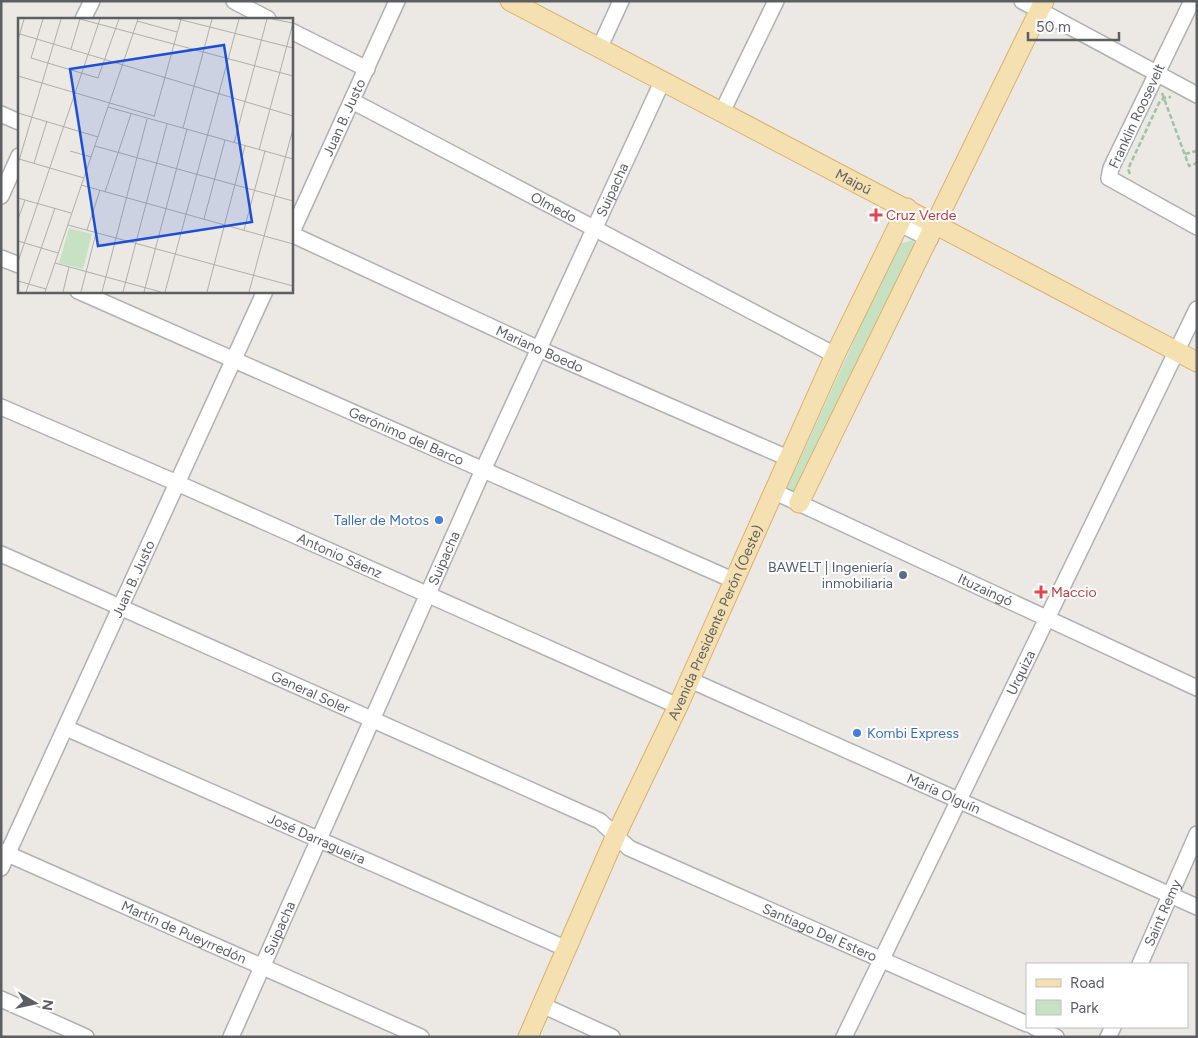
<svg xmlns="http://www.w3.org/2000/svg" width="1198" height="1038" font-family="Figtree,sans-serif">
<rect width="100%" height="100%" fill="#ece9e4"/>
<path fill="#c7e1c3" d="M913 240 917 253 797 493 787 488 898 244Z"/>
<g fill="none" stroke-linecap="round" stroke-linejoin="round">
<defs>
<g id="minor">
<path d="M234 1 268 19"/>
<path d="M1022 1 1197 95"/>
<path d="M1192 1 1111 168 1109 178 1197 227"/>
<path d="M83 19 92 1"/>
<path d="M291 31 367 69"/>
<path d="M599 49 621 1"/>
<path id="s1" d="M352 101 835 355"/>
<path d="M722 112 776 1"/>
<path d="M1 114 19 122"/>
<path d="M1 196 19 156"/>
<path d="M900 224 930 239"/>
<path id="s2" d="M291 234 539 349 790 459"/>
<path id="s3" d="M291 234 397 1"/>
<path d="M1 258 19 265"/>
<path id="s4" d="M78 291 735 581"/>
<path id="s5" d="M1 407 177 483 678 706"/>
<path id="s6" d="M775 492 1197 688"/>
<path id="s7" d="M1 554 600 821 629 848 1027 1024"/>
<path id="s8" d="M690 680 1197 907"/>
<path id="s9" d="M66 728 567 949"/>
<path id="s10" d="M1 851 421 1037"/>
<path id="s11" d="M1 868 265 291"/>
<path id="s12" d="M1140 964 1197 834"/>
<path d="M1 999 86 1037"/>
<path d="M542 1005 612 1037"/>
<path d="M1034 1027 1056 1037"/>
<path id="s13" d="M231 1037 483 470 662 82"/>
<path id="s14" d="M844 1037 1197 309"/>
<path d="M1108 1037 1113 1027"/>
</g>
<g id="major">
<path id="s15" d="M510 1 1197 362"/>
<path d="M799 503 1044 1"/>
<path id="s16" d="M528 1037 616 835 678 706 835 355 907 208"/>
</g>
</defs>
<use href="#minor" stroke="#afb1b4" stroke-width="18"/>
<use href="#major" stroke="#deae6a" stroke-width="21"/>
<path stroke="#9fc3a4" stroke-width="2.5" stroke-dasharray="5 2.5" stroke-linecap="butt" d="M1162 93 1189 166 1197 163
M1185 154 1196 151 1197 154
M1130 174 1128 169 1159 103 1164 98 1171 97"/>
<use href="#minor" stroke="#fff" stroke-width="15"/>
<use href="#major" stroke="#f4e0b1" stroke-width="19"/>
</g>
<g fill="#e0444e" stroke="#fff" stroke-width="2">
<path d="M873.5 207.5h5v5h5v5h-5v5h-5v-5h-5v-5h5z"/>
<path d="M1038.5 584.5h5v5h5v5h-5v5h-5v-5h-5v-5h5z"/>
</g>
<g fill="#3f7fe0" stroke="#fff" stroke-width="2">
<circle cx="439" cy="520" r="5"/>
<circle cx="857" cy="733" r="5"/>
</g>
<circle fill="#5c6f8a" stroke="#fff" stroke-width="2" cx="903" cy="575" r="5"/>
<g text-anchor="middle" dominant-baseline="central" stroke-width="4" stroke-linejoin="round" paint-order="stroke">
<g font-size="14" fill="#5c5f62" stroke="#fff">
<text transform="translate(1137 116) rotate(-65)">Franklin Roosevelt</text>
<text stroke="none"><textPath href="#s3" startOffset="128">Juan B. Justo</textPath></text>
<text stroke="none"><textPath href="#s15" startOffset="388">Maipú</textPath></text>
<text stroke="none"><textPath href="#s13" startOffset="929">Suipacha</textPath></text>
<text stroke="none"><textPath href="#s1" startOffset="228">Olmedo</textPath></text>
<text stroke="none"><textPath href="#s2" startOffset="274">Mariano Boedo</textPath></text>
<text stroke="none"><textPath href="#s4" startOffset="359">Gerónimo del Barco</textPath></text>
<text stroke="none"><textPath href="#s5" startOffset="370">Antonio Sáenz</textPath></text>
<text stroke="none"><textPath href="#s13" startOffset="524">Suipacha</textPath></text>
<text stroke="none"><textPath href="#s11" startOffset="318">Juan B. Justo</textPath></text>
<text stroke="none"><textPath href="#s6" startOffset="232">Ituzaingó</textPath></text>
<text stroke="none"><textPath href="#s16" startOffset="455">Avenida Presidente Perón (Oeste)</textPath></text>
<text stroke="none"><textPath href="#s14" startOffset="405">Urquiza</textPath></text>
<text stroke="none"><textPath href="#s7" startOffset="339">General Soler</textPath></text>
<text stroke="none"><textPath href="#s8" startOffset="278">María Olguín</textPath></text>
<text stroke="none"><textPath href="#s9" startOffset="274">José Darragueira</textPath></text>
<text stroke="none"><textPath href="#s12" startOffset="56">Saint Remy</textPath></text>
<text stroke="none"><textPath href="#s13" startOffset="119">Suipacha</textPath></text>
<text stroke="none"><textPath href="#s7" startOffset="904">Santiago Del Estero</textPath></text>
<text stroke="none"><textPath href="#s10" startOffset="200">Martín de Pueyrredón</textPath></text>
</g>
<g font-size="14" fill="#be3a42" stroke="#fff" text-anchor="start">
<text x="886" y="215">Cruz Verde</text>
<text x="1051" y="592">Maccio</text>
</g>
<g font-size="14" fill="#366cbe" stroke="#fff" text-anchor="end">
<text x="429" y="520">Taller de Motos</text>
<text x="867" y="733" text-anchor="start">Kombi Express</text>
</g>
<g font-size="14" fill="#4e5e75" stroke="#fff" text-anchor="end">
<text x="893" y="567">BAWELT | Ingeniería<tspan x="893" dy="16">inmobiliaria</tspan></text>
</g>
</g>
<g transform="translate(18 18)">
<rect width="275" height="275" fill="#ece9e4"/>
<path d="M51 210 74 216 65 251 41 245Z" fill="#c7e1c3"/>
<path fill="none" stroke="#aeaeac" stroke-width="1" d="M25 1 13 40 80 60 101 1M62 1 275 58M160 1 275 30M254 1 275 5M119 3 159 14M2 16 275 98M0 22 6 1M53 31 62 1M0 58 136 98M90 89 275 141M0 95 80 119M136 99 163 1M165 110 194 1M216 125 249 1M77 128 275 183M241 132 275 5M52 133 73 139M1 141 66 160M16 145 29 103M0 146 43 1M63 167 275 226M87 174 113 96M0 180 53 195M0 201 7 182M186 201 207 122M50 207 275 268M69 212 82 172M226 212 247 133M0 223 40 235M0 244 82 1M37 245 143 274M0 263 28 271M8 274 37 190M27 274 120 1M45 274 51 249M63 274 78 215M84 274 129 101M105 274 149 106M126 274 169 111M147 274 221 1M189 274 227 128M231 274 275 111"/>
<path fill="#1d4ed8" fill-opacity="0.15" stroke="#1d4ed8" stroke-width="2.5" d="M206 27 234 204 80 228 52 51Z"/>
<rect width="275" height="275" fill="none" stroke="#5c5f62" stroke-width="2.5"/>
</g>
<rect width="1198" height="1038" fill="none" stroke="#5c5f62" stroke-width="5"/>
<rect x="1026" y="963" width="162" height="65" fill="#ffffff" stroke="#bebfc0"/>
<rect x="1036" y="979" width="25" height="8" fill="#f4e0b1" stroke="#bebfc0"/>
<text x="1070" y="988" font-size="15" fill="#5c5f62">Road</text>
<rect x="1036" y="1000" width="25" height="15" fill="#c7e1c3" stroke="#bebfc0"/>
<text x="1070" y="1013" font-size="15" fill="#5c5f62">Park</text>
<g transform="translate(35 1003) rotate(99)" stroke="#ffffff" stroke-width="4" paint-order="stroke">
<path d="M0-4L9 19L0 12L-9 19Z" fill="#5c5f62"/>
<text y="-8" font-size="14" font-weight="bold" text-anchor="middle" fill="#5c5f62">N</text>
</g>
<path d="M1028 32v8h91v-8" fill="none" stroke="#5c5f62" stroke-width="2.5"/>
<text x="1036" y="32" font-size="15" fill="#5c5f62" stroke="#ffffff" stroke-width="4" paint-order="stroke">50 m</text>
</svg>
